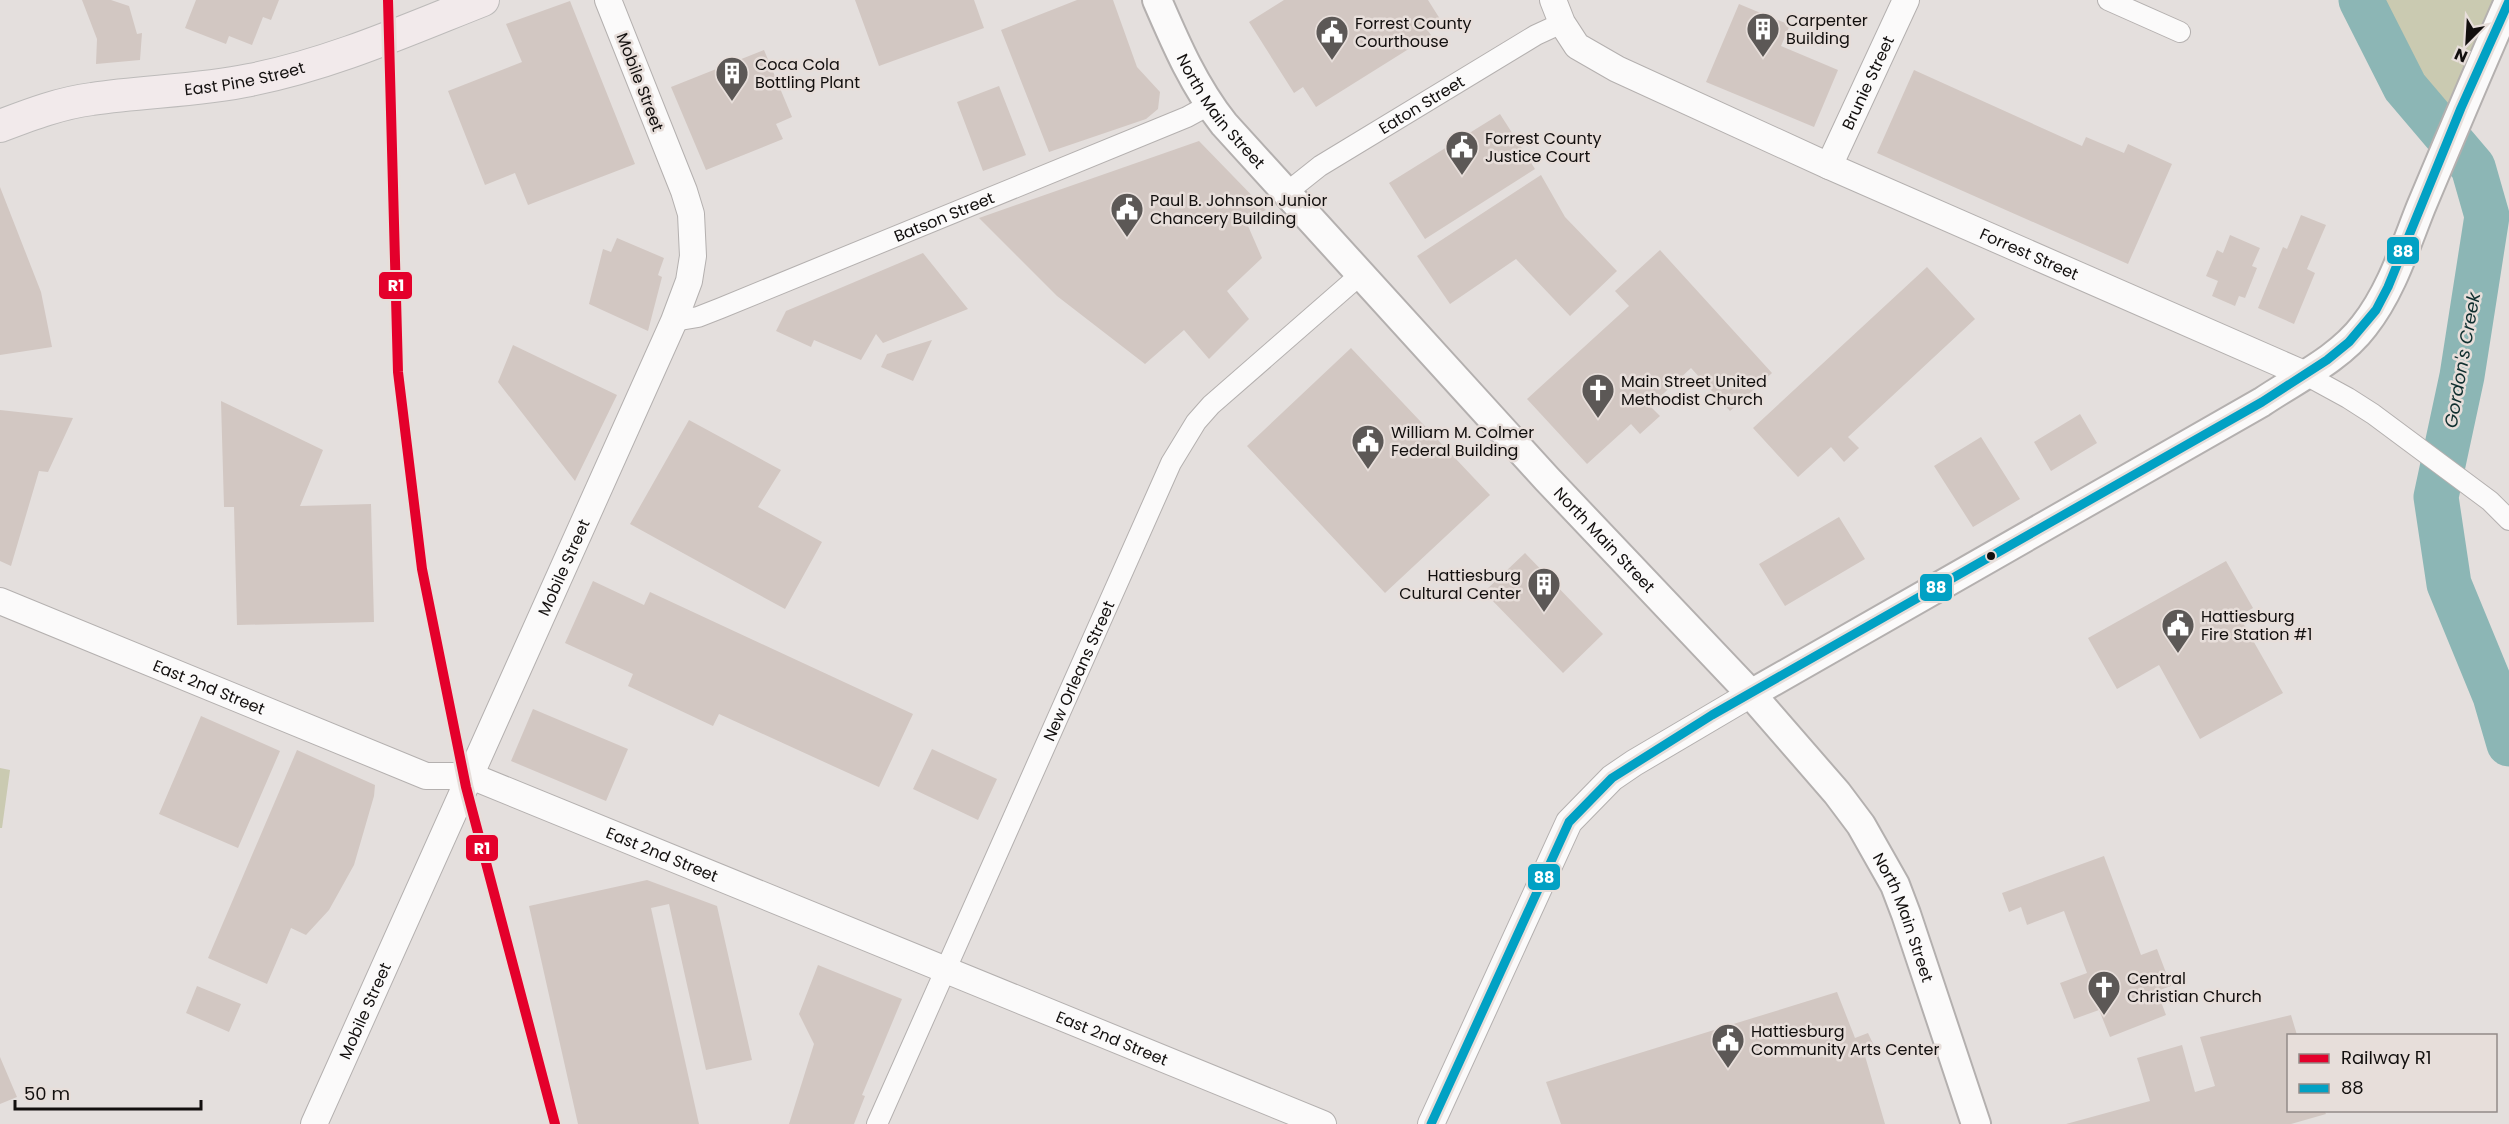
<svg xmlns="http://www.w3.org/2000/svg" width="2509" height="1124" font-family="Poppins,sans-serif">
<rect width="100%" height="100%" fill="#e4dfdd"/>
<path fill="#cacab1" d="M2361 0H2509L2452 142 2405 87Z
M0 768 10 770 2 828H0Z"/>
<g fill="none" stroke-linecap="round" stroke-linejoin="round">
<path stroke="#8cb6b5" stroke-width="45" d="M2361 0 2405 87 2473 167 2487 216 2462 376 2436 497 2449 584 2495 696 2509 744"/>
</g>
<path fill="#d2c7c2" d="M82 0H111L129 6 137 34 142 33 140 60 96 64 97 39Z
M196 0H279L271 20 263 17 252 45 229 36 226 44 185 28Z
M855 0H974L984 28 879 66Z
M1077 0H1113L1137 67 1160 92 1158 109 1146 119 1049 152 1001 30Z
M1284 0H1428L1440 19 1426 28 1431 35 1316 107 1303 87 1294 93 1249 22Z
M570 1 635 164 528 205 515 173 485 185 448 91 522 62 506 24Z
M1739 4 1790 25 1781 46 1838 70 1814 127 1706 82Z
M764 50 792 117 776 124 783 139 706 170 671 87Z
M1914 70 2082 146 2086 137 2124 153 2128 144 2172 164 2128 264 1877 153Z
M999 86 1026 155 983 171 957 102Z
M1500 114 1535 169 1425 239 1389 183Z
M1199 141 1266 210 1245 219 1262 258 1227 291 1249 319 1209 359 1184 330 1145 364 1057 296 979 218Z
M1541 175 1565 217 1617 271 1570 316 1516 259 1450 304 1417 256Z
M0 187 41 292 52 347 0 355Z
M2301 215 2326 225 2307 269 2315 273 2294 324 2258 308 2283 247 2287 249Z
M2230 235 2260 248 2252 266 2257 268 2245 298 2239 296 2235 306 2212 296 2218 281 2206 276 2217 250 2223 253Z
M617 238 664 258 658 275 662 277 648 331 589 304 603 249 611 252Z
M1660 250 1772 373 1730 411 1691 368 1650 406 1660 416 1640 434 1631 424 1587 464 1527 399 1629 306 1615 291Z
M923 253 968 309 883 343 876 334 861 360 814 340 811 347 776 331 786 311Z
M1927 267 1975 319 1848 437 1859 448 1844 462 1831 447 1798 477 1753 428Z
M932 340 913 381 881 367 887 354Z
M513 345 617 395 575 481 498 382Z
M1351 348 1490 495 1385 593 1247 446Z
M221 401 323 450 300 506 371 504 374 622 237 625 234 507H224Z
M0 410 73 418 48 472 39 471 11 566 0 561Z
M2080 414 2097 443 2051 471 2034 442Z
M689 420 781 470 758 507 822 542 785 609 630 524Z
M1981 437 2020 499 1973 527 1934 466Z
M1839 517 1865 559 1785 606 1759 564Z
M1525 553 1603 634 1563 673 1484 592Z
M2226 561 2253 608 2239 616 2283 693 2200 739 2159 665 2117 689 2088 638Z
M593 581 644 605 650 592 913 714 879 787 719 714 713 726 628 686 633 674 565 643Z
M533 709 628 749 606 801 511 761Z
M201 716 280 751 238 848 159 814Z
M932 749 997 779 978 820 913 789Z
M297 750 375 785 374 796 354 865 329 910 306 935 291 928 267 984 208 958Z
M2104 856 2141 955 2157 949 2171 986 2157 991 2166 1015 2110 1037 2099 1010 2074 1019 2060 983 2087 973 2064 911 2027 925 2021 907 2009 912 2002 893Z
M647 880 717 906 752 1060 706 1070 669 904 651 908 699 1124H578L529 906Z
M818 965 902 999 862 1095 865 1096 854 1124H789L814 1044 799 1014Z
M197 986 241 1004 229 1032 186 1013Z
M1837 992 1855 1038 1868 1033 1876 1050 1865 1056 1885 1124H1561L1546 1082Z
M2291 1015 2297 1035 2288 1036V1110H2324L2326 1114 2291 1124H2066L2150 1101 2137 1058 2182 1045 2195 1092 2215 1086 2200 1037Z
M0 1057 17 1097 0 1104Z"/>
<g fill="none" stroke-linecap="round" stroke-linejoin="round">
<defs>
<g id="minor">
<path d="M2108 0 2180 32"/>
<path id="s1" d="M1286 193 1320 166 1536 35 1562 23"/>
<path id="s2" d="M674 321 698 317 721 308 1187 117 1209 105"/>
<path d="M2304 374 2348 398 2373 414 2490 501 2509 520"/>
<path id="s3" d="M877 1124 1171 463 1196 422 1211 405 1360 275"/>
</g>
<g id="tertiary">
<path id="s4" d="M1553 0 1562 23 1577 46 1617 69 1829 166 2304 374"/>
<path id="s5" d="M1829 166 1906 0"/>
<path id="s6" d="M0 601 426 776H471L1323 1124"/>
<path id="s7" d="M314 1124 674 321 689 281 693 256 691 214 684 191 608 0"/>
<path d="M1431 1124 1569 822 1612 778 1634 763 1751 694"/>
</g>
<g id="secondary">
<path id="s8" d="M1157 0C1176 44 1194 86 1224 124L1547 479 1751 694 1837 793 1861 825 1895 885 1906 914 1976 1124"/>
<path d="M1751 694 2262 402C2296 379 2339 359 2364 326 2391 292 2405 247 2421 207 2450 138 2479 69 2509 1"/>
</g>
<g id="primary">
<path id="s9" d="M0 126C29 115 60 103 92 99 144 91 198 91 250 80 331 64 407 30 483 0"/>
</g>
</defs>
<use href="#minor" stroke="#b4b0af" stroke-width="22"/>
<use href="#tertiary" stroke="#b4b0af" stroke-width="28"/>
<use href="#secondary" stroke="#b4b0af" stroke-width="32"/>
<use href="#primary" stroke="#bdbbba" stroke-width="34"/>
<use href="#minor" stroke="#fbfafa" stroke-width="20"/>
<use href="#tertiary" stroke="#fbfafa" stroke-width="26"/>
<use href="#secondary" stroke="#fbfafa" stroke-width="28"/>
<use href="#primary" stroke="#f2eaeb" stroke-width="32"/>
<defs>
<path id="bus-1" d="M1431 1124 1569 822 1612 778 1712 715 2262 402 2327 360 2349 342 2376 310 2388 287 2461 108 2509 1"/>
</defs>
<use href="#bus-1" stroke="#e7deda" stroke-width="14"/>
<use href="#bus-1" stroke="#01a1c4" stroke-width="9"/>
<defs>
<path id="rail-1" d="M388 0 398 372 422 569 466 787 555 1124"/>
</defs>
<use href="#rail-1" stroke="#e7deda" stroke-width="15"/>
<use href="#rail-1" stroke="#e4002b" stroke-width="10"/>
</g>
<defs>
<symbol id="building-pin" viewBox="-11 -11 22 30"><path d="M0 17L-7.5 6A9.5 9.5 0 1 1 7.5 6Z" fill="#5c5856" stroke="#e7deda"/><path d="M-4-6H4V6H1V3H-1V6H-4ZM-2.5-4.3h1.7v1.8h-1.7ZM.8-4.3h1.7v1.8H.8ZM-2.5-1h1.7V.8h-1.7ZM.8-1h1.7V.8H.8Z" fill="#fff"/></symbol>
<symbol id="civic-pin" viewBox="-11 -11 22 30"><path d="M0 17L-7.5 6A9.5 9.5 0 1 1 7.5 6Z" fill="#5c5856" stroke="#e7deda"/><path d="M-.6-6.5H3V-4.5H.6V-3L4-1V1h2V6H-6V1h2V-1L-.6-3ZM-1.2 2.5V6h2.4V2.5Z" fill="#fff"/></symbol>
<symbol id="church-pin" viewBox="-11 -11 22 30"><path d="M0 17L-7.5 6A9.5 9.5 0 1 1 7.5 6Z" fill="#5c5856" stroke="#e7deda"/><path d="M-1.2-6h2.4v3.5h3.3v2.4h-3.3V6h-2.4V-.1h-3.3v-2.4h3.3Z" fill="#fff"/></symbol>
</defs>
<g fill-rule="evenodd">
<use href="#building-pin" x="1744" y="10" width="38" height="52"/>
<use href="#civic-pin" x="1313" y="13" width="38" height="52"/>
<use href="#building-pin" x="713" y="54" width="38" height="52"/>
<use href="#civic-pin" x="1443" y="128" width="38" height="52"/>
<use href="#civic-pin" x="1108" y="190" width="38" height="52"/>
<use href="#church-pin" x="1579" y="371" width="38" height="52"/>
<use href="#civic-pin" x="1349" y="422" width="38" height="52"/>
<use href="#building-pin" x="1525" y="565" width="38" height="52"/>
<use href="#civic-pin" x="2159" y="606" width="38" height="52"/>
<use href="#church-pin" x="2085" y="968" width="38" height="52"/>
<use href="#civic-pin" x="1709" y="1021" width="38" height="52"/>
</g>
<circle fill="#120f0e" stroke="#e7deda" stroke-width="2" cx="1991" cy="556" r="5"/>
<g text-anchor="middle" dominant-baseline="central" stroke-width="5" stroke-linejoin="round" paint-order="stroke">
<g font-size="16" fill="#120f0e" stroke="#e7deda" text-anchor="start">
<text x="1786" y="20">Carpenter<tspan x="1786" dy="18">Building</tspan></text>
<text x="1355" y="23">Forrest County<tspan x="1355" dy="18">Courthouse</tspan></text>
<text x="755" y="64">Coca Cola<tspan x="755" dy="18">Bottling Plant</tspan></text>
<text x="1485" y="138">Forrest County<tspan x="1485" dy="18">Justice Court</tspan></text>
<text x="1150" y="200">Paul B. Johnson Junior<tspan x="1150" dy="18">Chancery Building</tspan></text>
<text x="1621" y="381">Main Street United<tspan x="1621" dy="18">Methodist Church</tspan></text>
<text x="1391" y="432">William M. Colmer<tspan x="1391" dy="18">Federal Building</tspan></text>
<text x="1521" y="575" text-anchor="end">Hattiesburg<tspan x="1521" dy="18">Cultural Center</tspan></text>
<text x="2201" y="616">Hattiesburg<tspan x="2201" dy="18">Fire Station #1</tspan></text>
<text x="2127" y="978">Central<tspan x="2127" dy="18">Christian Church</tspan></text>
<text x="1751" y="1031">Hattiesburg<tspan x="1751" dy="18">Community Arts Center</tspan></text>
</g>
<g font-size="16" fill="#120f0e" stroke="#e7deda">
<text stroke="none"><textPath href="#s9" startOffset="250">East Pine Street</textPath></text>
<text transform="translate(640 82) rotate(69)">Mobile Street</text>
<text stroke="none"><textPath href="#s5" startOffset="92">Brunie Street</textPath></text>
<text stroke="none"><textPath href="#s1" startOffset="162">Eaton Street</textPath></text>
<text stroke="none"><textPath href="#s8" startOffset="129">North Main Street</textPath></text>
<text stroke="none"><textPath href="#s2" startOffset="290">Batson Street</textPath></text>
<text stroke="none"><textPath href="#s4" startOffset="550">Forrest Street</textPath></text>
<text stroke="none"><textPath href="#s8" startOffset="705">North Main Street</textPath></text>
<text stroke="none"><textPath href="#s7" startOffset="610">Mobile Street</textPath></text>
<text stroke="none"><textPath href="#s3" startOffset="496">New Orleans Street</textPath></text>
<text stroke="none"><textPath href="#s6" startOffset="226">East 2nd Street</textPath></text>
<text stroke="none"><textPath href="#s6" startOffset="712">East 2nd Street</textPath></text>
<text stroke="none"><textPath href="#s8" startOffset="1191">North Main Street</textPath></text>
<text stroke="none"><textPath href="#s7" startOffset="124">Mobile Street</textPath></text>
<text stroke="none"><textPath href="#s6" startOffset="1198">East 2nd Street</textPath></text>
</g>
<g font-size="18" font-style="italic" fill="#0f2f2f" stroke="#e7deda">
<text transform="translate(2462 360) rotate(-80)">Gordon's Creek</text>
</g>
</g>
<g stroke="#e7deda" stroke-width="2">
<rect x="2386" y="236" width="34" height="29" rx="6" fill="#01a1c4"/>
<rect x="378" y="271" width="35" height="29" rx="6" fill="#e4002b"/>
<rect x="1919" y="573" width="34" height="29" rx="6" fill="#01a1c4"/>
<rect x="465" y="834" width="34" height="28" rx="6" fill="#e4002b"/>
<rect x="1527" y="863" width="34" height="28" rx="6" fill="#01a1c4"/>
</g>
<g font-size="16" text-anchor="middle" font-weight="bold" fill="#fff">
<text x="2403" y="257">88</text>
<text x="396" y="291">R1</text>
<text x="1936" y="593">88</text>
<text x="482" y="854">R1</text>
<text x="1544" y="883">88</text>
</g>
<rect x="2287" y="1034" width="210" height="78" fill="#e7deda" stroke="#928b88" stroke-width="1.5"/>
<rect x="2299" y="1054" width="30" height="9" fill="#e4002b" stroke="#928b88" stroke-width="1.5"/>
<text x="2341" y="1064" font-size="18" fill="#120f0e">Railway R1</text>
<rect x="2299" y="1084" width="30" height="9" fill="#01a1c4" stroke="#928b88" stroke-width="1.5"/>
<text x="2341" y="1094" font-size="18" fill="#120f0e">88</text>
<g transform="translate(2467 42) rotate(204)" stroke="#e7deda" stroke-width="4.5" paint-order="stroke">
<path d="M0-4.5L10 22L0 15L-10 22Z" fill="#120f0e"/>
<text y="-9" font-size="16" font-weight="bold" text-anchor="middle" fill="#120f0e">N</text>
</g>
<path d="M15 1100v9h186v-9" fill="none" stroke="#120f0e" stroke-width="3"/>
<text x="24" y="1100" font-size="18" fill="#120f0e" stroke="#e7deda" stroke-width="4.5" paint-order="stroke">50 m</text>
</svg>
